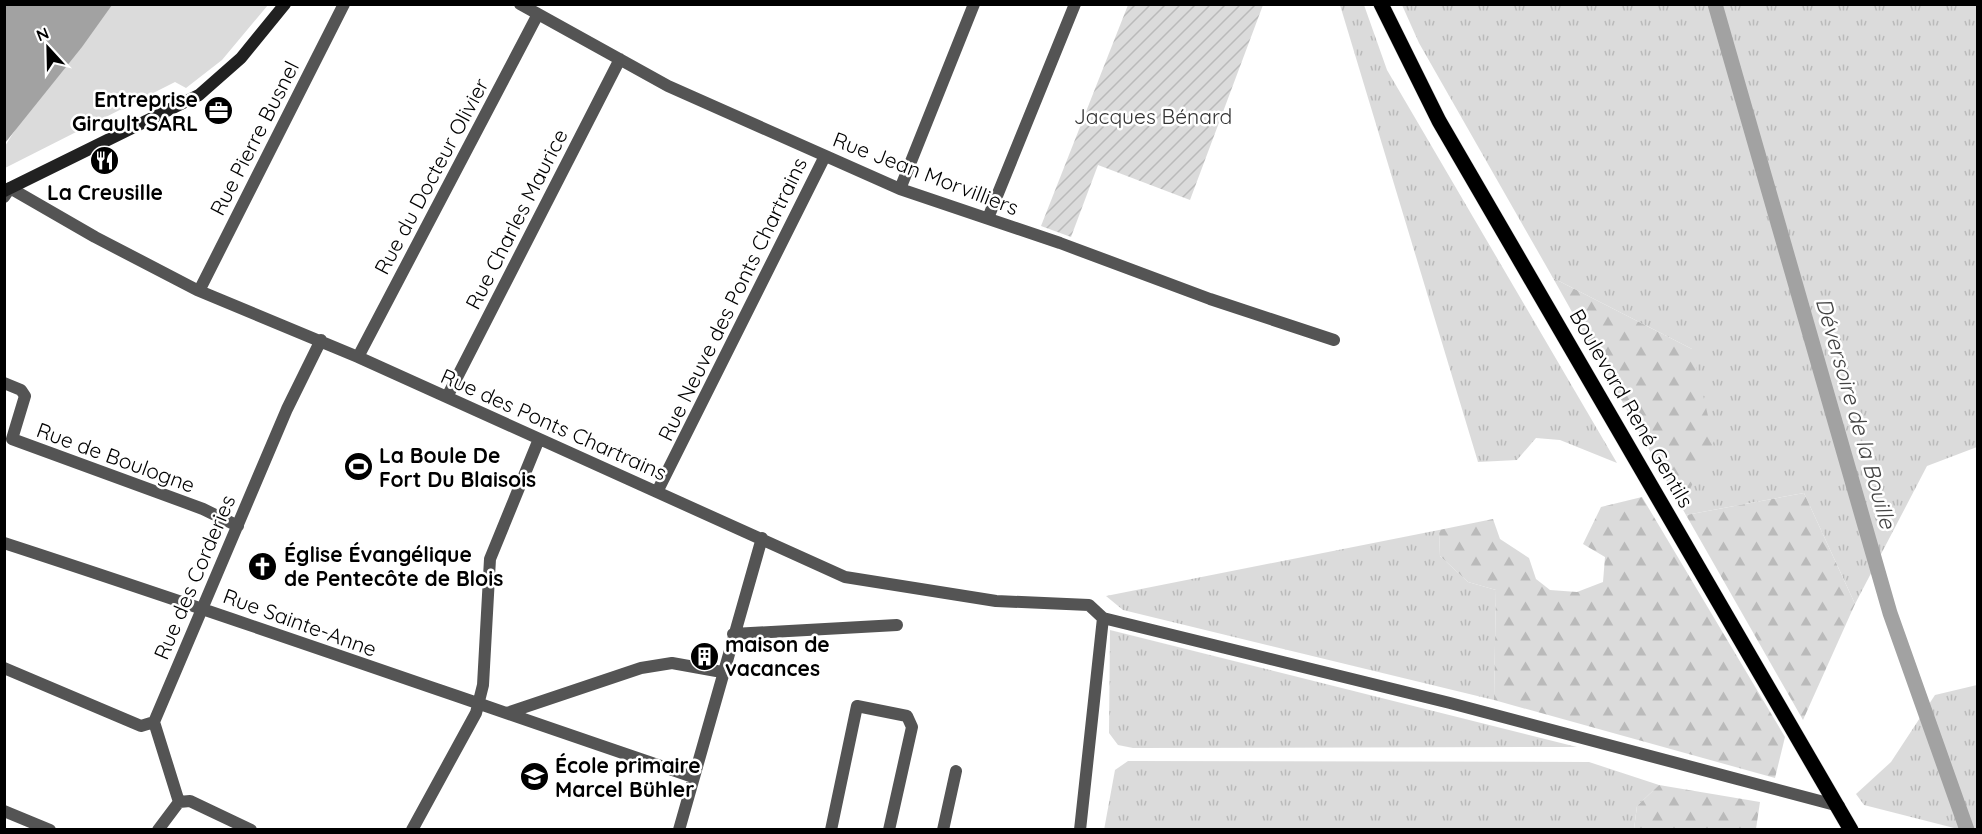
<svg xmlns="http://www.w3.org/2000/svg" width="1982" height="834" font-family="Quicksand,sans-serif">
<defs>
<pattern id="grass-tufts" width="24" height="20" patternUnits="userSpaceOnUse" patternTransform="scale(1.5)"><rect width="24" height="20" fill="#dbdbdb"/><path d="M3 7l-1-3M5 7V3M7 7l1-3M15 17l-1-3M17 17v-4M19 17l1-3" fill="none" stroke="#bababa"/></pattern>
<pattern id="forest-firs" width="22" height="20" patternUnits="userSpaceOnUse" patternTransform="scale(1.5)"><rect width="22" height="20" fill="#dbdbdb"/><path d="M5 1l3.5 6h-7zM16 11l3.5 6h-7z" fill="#bababa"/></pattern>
<pattern id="garden-furrows" width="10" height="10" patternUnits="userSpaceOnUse" patternTransform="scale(1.5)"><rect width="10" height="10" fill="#dbdbdb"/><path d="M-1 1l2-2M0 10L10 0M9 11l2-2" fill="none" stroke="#bababa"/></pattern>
</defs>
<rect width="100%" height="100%" fill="#fff"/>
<path fill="url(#grass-tufts)" d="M1340 5H1364L1387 70 1617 463 1560 440 1536 438 1517 460 1478 462Z
M1402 5H1977V447L1927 466 1855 604 1804 493 1686 515 1669 485 1690 489 1692 349 1553 278 1419 43Z
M1439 530 1440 556 1468 582 1496 590 1494 700 1123 610 1106 596Z
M1110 630 1577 747 1133 748 1118 745 1109 733Z
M1977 685V829H1958L1864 805 1856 794 1891 762 1935 695Z
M1128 761 1589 762 1659 785 1637 806 1634 829 1104 830 1115 770Z"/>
<path fill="url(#forest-firs)" d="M1553 278 1692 349 1714 441 1690 489 1669 485Z
M1804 493 1855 604 1803 720 1686 515Z
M1642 497 1785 737 1775 778 1494 700 1496 590 1468 582 1440 556 1439 530 1493 519 1500 539 1529 558 1536 579 1550 590 1577 592 1603 582 1605 557 1583 544 1601 507Z
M1659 785 1760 802 1756 829H1634L1637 806Z"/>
<path fill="#dbdbdb" d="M94 5H268L222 60 186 88 175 82 5 168V146Z"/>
<path fill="url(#garden-furrows)" d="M1128 5H1263L1190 200 1098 165 1071 237 1041 226Z"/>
<path fill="#a2a2a2" d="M5 4 112 5 82 47 5 143Z"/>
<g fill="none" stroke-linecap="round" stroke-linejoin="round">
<path stroke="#a2a2a2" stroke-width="15" d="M1715 4 1890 613 1967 830"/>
<defs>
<path id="primary" d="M1381 4 1439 121 1851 830"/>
</defs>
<use href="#primary" stroke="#dbdbdb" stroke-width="16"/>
<path stroke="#545454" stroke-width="12" d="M520 4 668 86 900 189 1060 243 1210 299 1334 340
M900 189 974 4
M4 197 10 188 95 237 197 290 358 357 845 577 996 601 1089 605 1103 618
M988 218 1075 4
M200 289 344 4
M358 357 538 14
M4 383 21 390 25 396 12 439 203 509 238 526
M447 397 620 59
M657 492 825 156
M4 543C235 618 463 699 693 777
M1103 618 1450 703 1839 806
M733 634 897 625
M4 668 141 726 154 722
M507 713 641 668 672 663 722 672
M179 802 154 722 287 409 321 340
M179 802 190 801 251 830
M4 811 50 830
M158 830 179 802
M412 830 476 713 483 685 490 559 539 439
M679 830 762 538
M831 830 857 706 907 716 912 727 889 830
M943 830 956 771
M1080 830 1103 618"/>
<path stroke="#212121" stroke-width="12" d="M4 191 199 95 241 58 285 4"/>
<use href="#primary" stroke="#000" stroke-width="15"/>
</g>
<defs>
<symbol id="office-disc" viewBox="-11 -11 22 22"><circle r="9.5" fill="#000" stroke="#fff"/><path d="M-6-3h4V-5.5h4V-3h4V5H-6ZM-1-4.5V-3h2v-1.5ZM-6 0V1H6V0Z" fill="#fff"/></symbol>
<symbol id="restaurant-disc" viewBox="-11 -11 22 22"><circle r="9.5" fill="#000" stroke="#fff"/><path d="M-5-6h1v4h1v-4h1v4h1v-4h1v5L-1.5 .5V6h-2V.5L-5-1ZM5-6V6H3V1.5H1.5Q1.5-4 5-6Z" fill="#fff"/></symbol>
<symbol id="stadium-disc" viewBox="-11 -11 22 22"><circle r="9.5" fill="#000" stroke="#fff"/><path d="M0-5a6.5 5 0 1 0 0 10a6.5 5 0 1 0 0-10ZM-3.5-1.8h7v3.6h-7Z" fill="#fff"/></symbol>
<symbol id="church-disc" viewBox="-11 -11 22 22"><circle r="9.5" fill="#000" stroke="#fff"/><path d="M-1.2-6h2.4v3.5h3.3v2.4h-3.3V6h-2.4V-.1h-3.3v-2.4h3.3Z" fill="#fff"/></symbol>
<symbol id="building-disc" viewBox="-11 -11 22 22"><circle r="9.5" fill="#000" stroke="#fff"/><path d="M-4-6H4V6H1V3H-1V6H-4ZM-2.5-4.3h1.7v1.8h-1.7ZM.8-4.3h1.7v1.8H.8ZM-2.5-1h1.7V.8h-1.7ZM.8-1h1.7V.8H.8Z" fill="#fff"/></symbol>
<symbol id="school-disc" viewBox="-11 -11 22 22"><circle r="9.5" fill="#000" stroke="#fff"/><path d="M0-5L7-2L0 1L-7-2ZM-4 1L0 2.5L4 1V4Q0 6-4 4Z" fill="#fff"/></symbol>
</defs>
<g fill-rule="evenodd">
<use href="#office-disc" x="202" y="94" width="33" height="33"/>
<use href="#restaurant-disc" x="88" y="144" width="33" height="33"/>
<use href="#stadium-disc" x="342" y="450" width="33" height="33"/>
<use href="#church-disc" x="246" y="550" width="33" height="33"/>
<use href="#building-disc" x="688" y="640" width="33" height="33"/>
<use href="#school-disc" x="518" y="760" width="33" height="33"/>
</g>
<g text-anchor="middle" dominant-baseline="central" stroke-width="5" stroke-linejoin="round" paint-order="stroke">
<g font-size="21" font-weight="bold" fill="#000" stroke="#fff" text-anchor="start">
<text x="198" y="99" text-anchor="end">Entreprise<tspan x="198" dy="24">Girault SARL</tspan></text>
<text x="105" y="192" text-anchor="middle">La Creusille</text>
<text x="379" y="455">La Boule De<tspan x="379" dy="24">Fort Du Blaisois</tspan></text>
<text x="284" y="554">Église Évangélique<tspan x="284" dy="24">de Pentecôte de Blois</tspan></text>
<text x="725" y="644">maison de<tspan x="725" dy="24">vacances</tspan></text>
<text x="555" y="765">École primaire<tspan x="555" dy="24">Marcel Bühler</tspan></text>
</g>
<g font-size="21" fill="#323232" stroke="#fff">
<text x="1153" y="116">Jacques Bénard</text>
</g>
<g font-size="21" fill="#000" stroke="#fff">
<text transform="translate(254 138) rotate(-63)">Rue Pierre Busnel</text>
<text transform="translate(926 173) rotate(21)">Rue Jean Morvilliers</text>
<text transform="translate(431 176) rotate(-62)">Rue du Docteur Olivier</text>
<text transform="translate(516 219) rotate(-63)">Rue Charles Maurice</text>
<text transform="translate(732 299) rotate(-64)">Rue Neuve des Ponts Chartrains</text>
<text transform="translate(1632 408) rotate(60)">Boulevard René Gentils</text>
<text transform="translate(554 424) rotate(24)">Rue des Ponts Chartrains</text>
<text transform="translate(116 457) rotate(20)">Rue de Boulogne</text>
<text transform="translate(194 577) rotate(-67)">Rue des Corderies</text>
<text transform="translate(300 622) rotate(20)">Rue Sainte-Anne</text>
</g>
<g font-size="22" font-style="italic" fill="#434343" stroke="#fff">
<text transform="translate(1856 413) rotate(74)">Déversoire de la Bouille</text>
</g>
</g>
<rect width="1982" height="834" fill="none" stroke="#000000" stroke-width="12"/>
<g transform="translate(48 48) rotate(338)" stroke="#ffffff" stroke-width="4.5" paint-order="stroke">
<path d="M0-4.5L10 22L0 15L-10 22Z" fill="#000000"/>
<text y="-9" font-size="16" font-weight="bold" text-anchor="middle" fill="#000000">N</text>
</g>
</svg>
